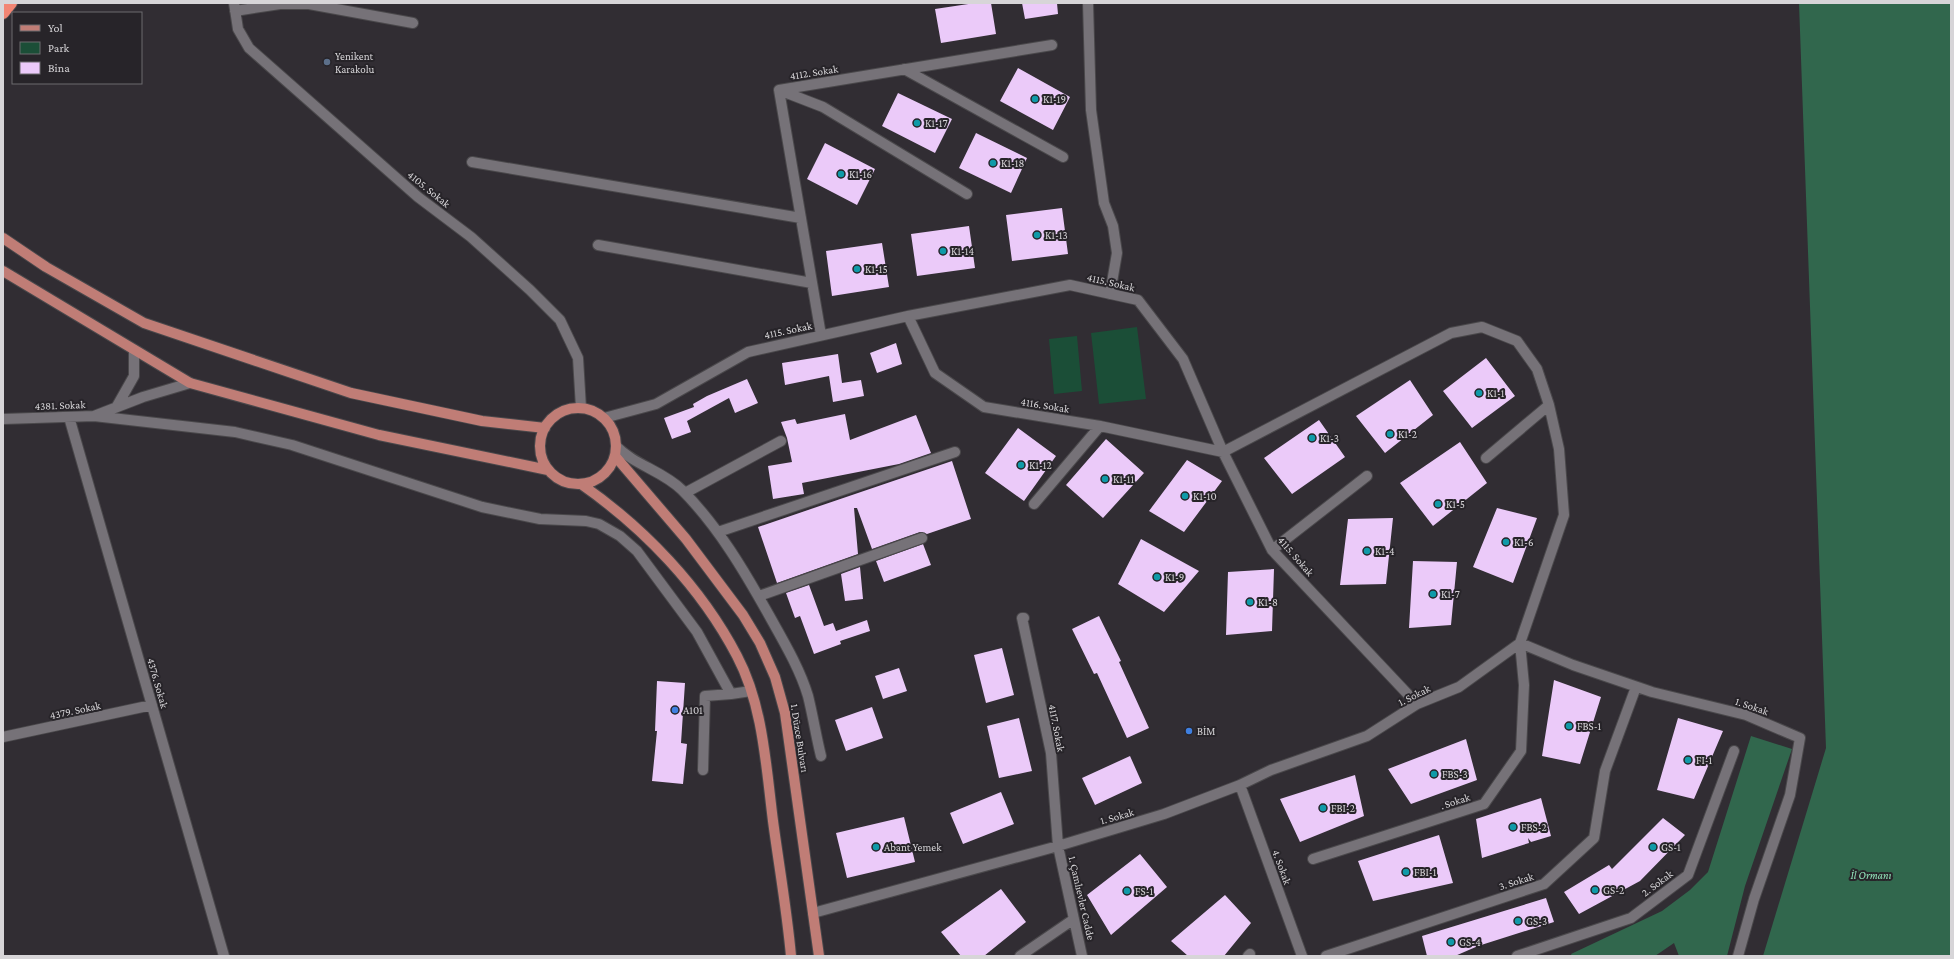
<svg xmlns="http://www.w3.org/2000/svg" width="1954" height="959" font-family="'Crimson Pro',serif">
<rect width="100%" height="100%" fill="#312d33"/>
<path fill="#1b4e37" d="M1137 327 1146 399 1099 404 1091 333Z
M1077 336 1082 391 1054 394 1049 339Z"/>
<path fill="#31674d" d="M1799 3H1951V956H1763L1826 748Z
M1751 736 1792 749 1745 886 1727 956H1679L1674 943 1655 956H1572L1571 954 1662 911 1690 890 1708 872Z"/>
<path fill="#ebcaf9" d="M975 3H991L996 34 941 43 935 9Z
M1022 3H1057L1058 14 1025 19Z
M1018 68 1070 97 1053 130 1000 101Z
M898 93 952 119 935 153 882 126Z
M976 133 1027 158 1011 193 959 168Z
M825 143 875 169 857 205 807 179Z
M1062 208 1068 254 1012 261 1006 215Z
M969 226 975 268 917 276 911 234Z
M882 243 889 287 832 296 826 251Z
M896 343 902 364 877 373 870 353Z
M838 354 842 383 861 380 864 396 833 402 829 376 785 385 782 363Z
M1486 358 1515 396 1472 428 1443 391Z
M747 379 758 403 735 413 729 398 687 421 691 432 672 439 664 418 694 407 693 404 707 396Z
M1410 380 1433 415 1385 453 1356 416Z
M845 414 850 440 916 415 931 453 899 464 802 483 804 494 773 499 768 466 792 462 787 438 781 422 795 419 797 424Z
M1319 420 1345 457 1292 494 1264 458Z
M1018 428 1056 456 1024 501 985 473Z
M1106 439 1144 473 1103 518 1066 485Z
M1460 442 1487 483 1433 526 1400 483Z
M1187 460 1222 481 1184 532 1149 511Z
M952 461 971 519 927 534 920 532 872 549 857 508H854L858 554 777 583 758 527Z
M1497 508 1537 518 1513 583 1473 567Z
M1393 518 1386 584 1340 585 1348 519Z
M1141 539 1199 571 1164 612 1118 584Z
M923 544 931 565 884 582 876 561Z
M1413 561 1457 562 1451 625 1409 628Z
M860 567 863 599 845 601 841 574Z
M1274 569 1272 631 1226 635 1228 572Z
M809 585 824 626 833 623 836 631 867 620 870 631 840 641 841 644 814 654 800 616 795 618 786 593Z
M1099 616 1121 661 1119 662 1149 728 1127 738 1097 673 1094 674 1072 629Z
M1002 648 1014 695 986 703 974 655Z
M899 668 907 691 883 699 875 676Z
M1554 680 1601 697 1580 764 1542 756Z
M657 681 685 683 681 743 687 744 683 784 652 781 657 731H655Z
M872 707 883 738 846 751 835 720Z
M1019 718 1032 771 999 778 987 726Z
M1678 718 1723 731 1694 799 1657 790Z
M1466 739 1477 780 1411 804 1388 769Z
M1130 756 1142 783 1095 805 1082 778Z
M1355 775 1364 816 1300 842 1280 799Z
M1001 792 1014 824 963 844 950 813Z
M1541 798 1551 836 1531 842 1528 838 1529 843 1482 858 1476 819Z
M904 817 915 862 847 878 836 833Z
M1663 818 1685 835 1640 881 1579 914 1564 892 1609 865 1612 869Z
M1439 835 1453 883 1373 901 1358 861Z
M1140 854 1167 887 1111 935 1087 895Z
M1001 889 1026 922 984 956H961L941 932Z
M1225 895 1251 923 1224 956H1188L1171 941Z
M1546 898 1554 922 1478 946 1455 956H1427L1422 936Z"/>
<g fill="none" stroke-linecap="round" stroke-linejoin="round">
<defs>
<path id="minor" d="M234 3 238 29 249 48 418 197 471 237 530 290 560 320 578 358 581 408
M1088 3 1091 110 1104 203 1113 226 1117 253 1110 294
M235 11 280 4H309L413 23
M904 69 1063 157
M779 90 823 107 967 194
M472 162 801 218
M598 245 812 283
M908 316 935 373 984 407 1100 426 1223 452 1451 333 1482 327 1517 341 1537 369 1549 405 1559 449 1564 515 1520 643 1524 685 1521 751 1484 804 1313 859
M821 335 779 90 1052 45
M117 406 134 376V350
M94 416 235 432 292 445 482 507 540 519 586 521 599 524 620 536 637 551 697 632 731 694 751 691
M69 417 224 956
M604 418 656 404 748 352 908 316 1070 285 1138 300 1183 359 1223 452 1272 550 1417 704
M3 419 94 416 143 397 190 383
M616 446C634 465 663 471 682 490 718 526 745 572 770 617 784 642 800 669 808 696 813 716 816 736 821 756
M1486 458 1549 405
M685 493 781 441
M1034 504 1100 426
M718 532 955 452
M1272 550 1367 476
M759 596 922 538
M1024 618H1022L1051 753 1058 846 1082 956
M3 737 152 705
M703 770 705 696 731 694
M1240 785 1302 956
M813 913 1058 846 1164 814 1240 785 1271 770 1367 736 1417 704 1459 687 1520 643 1573 665 1652 692 1746 715 1800 738 1790 795 1754 899 1738 956
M1020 956 1074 919
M1248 956 1250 954
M1326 956 1544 884 1594 838 1605 771 1636 687
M1517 956 1631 918 1688 875 1734 751"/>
<path id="major" d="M3 238 46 267 144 323 351 393 482 421 545 428
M3 271 190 383 379 435 548 470
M540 446a38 38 0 1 1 76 0a38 38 0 1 1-76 0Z
M615 456 686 539 743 615 760 643 775 677 785 713 819 956
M581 484C644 528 701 587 737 656 763 705 766 766 773 821 779 866 787 911 791 956"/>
<path id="highway" d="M3 13 11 3"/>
</defs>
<use href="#minor" stroke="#4a484b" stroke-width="12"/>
<use href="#major" stroke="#4a484b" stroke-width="12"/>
<use href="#highway" stroke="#4a484b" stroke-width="14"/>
<use href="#minor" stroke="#767278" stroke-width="10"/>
<use href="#major" stroke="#c07d76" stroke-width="10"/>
<use href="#highway" stroke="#f28574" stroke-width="12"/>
</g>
<circle fill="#5c6f8a" stroke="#272429" stroke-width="1.5" cx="327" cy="62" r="4"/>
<g fill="#0f9aa8" stroke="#272429" stroke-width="1.5">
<circle cx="1035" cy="99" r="4"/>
<circle cx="917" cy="123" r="4"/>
<circle cx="993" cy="163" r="4"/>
<circle cx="841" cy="174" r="4"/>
<circle cx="1037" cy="235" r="4"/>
<circle cx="943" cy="251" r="4"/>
<circle cx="857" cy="269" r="4"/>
<circle cx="1479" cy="393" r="4"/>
<circle cx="1390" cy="434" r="4"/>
<circle cx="1312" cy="438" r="4"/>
<circle cx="1021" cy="465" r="4"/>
<circle cx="1105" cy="479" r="4"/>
<circle cx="1185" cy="496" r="4"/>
<circle cx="1438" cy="504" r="4"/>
<circle cx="1506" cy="542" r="4"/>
<circle cx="1367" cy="551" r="4"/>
<circle cx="1157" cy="577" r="4"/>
<circle cx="1433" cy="594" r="4"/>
<circle cx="1250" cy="602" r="4"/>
<circle cx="1569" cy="726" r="4"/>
<circle cx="1688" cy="760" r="4"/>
<circle cx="1434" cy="774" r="4"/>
<circle cx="1323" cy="808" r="4"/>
<circle cx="1513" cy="827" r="4"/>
<circle cx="876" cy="847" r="4"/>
<circle cx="1653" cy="847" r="4"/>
<circle cx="1406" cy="872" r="4"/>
<circle cx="1595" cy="890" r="4"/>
<circle cx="1127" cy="891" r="4"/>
<circle cx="1518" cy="921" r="4"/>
<circle cx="1451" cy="942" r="4"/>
</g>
<g fill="#3f7fe0" stroke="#272429" stroke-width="1.5">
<circle cx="675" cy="710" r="4"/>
<circle cx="1189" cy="731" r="4"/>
</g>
<g text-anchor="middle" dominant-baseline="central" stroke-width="4" stroke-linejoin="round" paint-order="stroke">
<g font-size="11" fill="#d7d5d8" stroke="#272429" text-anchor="start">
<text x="335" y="56">Yenikent<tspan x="335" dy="13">Karakolu</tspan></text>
<text x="1043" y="99">K1-19</text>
<text x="925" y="123">K1-17</text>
<text x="1001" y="163">K1-18</text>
<text x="849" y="174">K1-16</text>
<text x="1045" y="235">K1-13</text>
<text x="951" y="251">K1-14</text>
<text x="865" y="269">K1-15</text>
<text x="1487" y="393">K1-1</text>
<text x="1398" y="434">K1-2</text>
<text x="1320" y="438">K1-3</text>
<text x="1029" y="465">K1-12</text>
<text x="1113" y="479">K1-11</text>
<text x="1193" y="496">K1-10</text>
<text x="1446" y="504">K1-5</text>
<text x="1514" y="542">K1-6</text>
<text x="1375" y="551">K1-4</text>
<text x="1165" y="577">K1-9</text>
<text x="1441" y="594">K1-7</text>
<text x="1258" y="602">K1-8</text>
<text x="683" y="710">A101</text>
<text x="1577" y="726">FBS-1</text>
<text x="1197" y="731">BİM</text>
<text x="1696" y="760">FI-1</text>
<text x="1442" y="774">FBS-3</text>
<text x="1331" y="808">FBI-2</text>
<text x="1521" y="827">FBS-2</text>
<text x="884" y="847">Abant Yemek</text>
<text x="1661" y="847">GS-1</text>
<text x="1414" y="872">FBI-1</text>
<text x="1603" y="890">GS-2</text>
<text x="1135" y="891">FS-1</text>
<text x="1526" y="921">GS-3</text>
<text x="1459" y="942">GS-4</text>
</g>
<g font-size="11" fill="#d7d5d8" stroke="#272429">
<text transform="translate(814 72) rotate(-9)">4112. Sokak</text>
<text transform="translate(429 189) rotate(39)">4105. Sokak</text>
<text transform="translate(1111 282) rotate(13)">4115. Sokak</text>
<text transform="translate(788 330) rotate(-12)">4115. Sokak</text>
<text transform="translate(60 405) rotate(-2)">4381. Sokak</text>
<text transform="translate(1045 405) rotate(9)">4116. Sokak</text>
<text transform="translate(1296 556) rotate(49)">4115. Sokak</text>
<text transform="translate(158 683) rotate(74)">4376. Sokak</text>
<text transform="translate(1414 695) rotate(-27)">1. Sokak</text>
<text transform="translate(1752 706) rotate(19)">1. Sokak</text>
<text transform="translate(75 710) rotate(-12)">4379. Sokak</text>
<text transform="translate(1057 728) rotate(79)">4117. Sokak</text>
<text transform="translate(800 738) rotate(81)">1. Düzce Bulvarı</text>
<text transform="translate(1455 801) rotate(-18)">. Sokak</text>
<text transform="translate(1117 816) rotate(-16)">1. Sokak</text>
<text transform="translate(1282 867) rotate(70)">4. Sokak</text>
<text transform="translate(1516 881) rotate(-18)">3. Sokak</text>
<text transform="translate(1657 883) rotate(-37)">2. Sokak</text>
<text transform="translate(1082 898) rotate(77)">1. Çamlıevler Cadde</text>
</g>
<g font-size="11" font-style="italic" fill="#91e5bb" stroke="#272429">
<text x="1871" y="875">İl Ormanı</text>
</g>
</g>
<rect width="1954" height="959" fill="none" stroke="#d7d5d8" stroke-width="8"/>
<rect x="12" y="12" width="130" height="72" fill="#272429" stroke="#6d6b6f"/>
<rect x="20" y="25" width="20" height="6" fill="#c07d76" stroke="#6d6b6f"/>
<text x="48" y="32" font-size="12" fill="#d7d5d8">Yol</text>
<rect x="20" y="42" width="20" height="12" fill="#1b4e37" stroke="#6d6b6f"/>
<text x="48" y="52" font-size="12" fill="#d7d5d8">Park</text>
<rect x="20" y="62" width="20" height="12" fill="#ebcaf9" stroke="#6d6b6f"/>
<text x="48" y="72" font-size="12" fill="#d7d5d8">Bina</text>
</svg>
